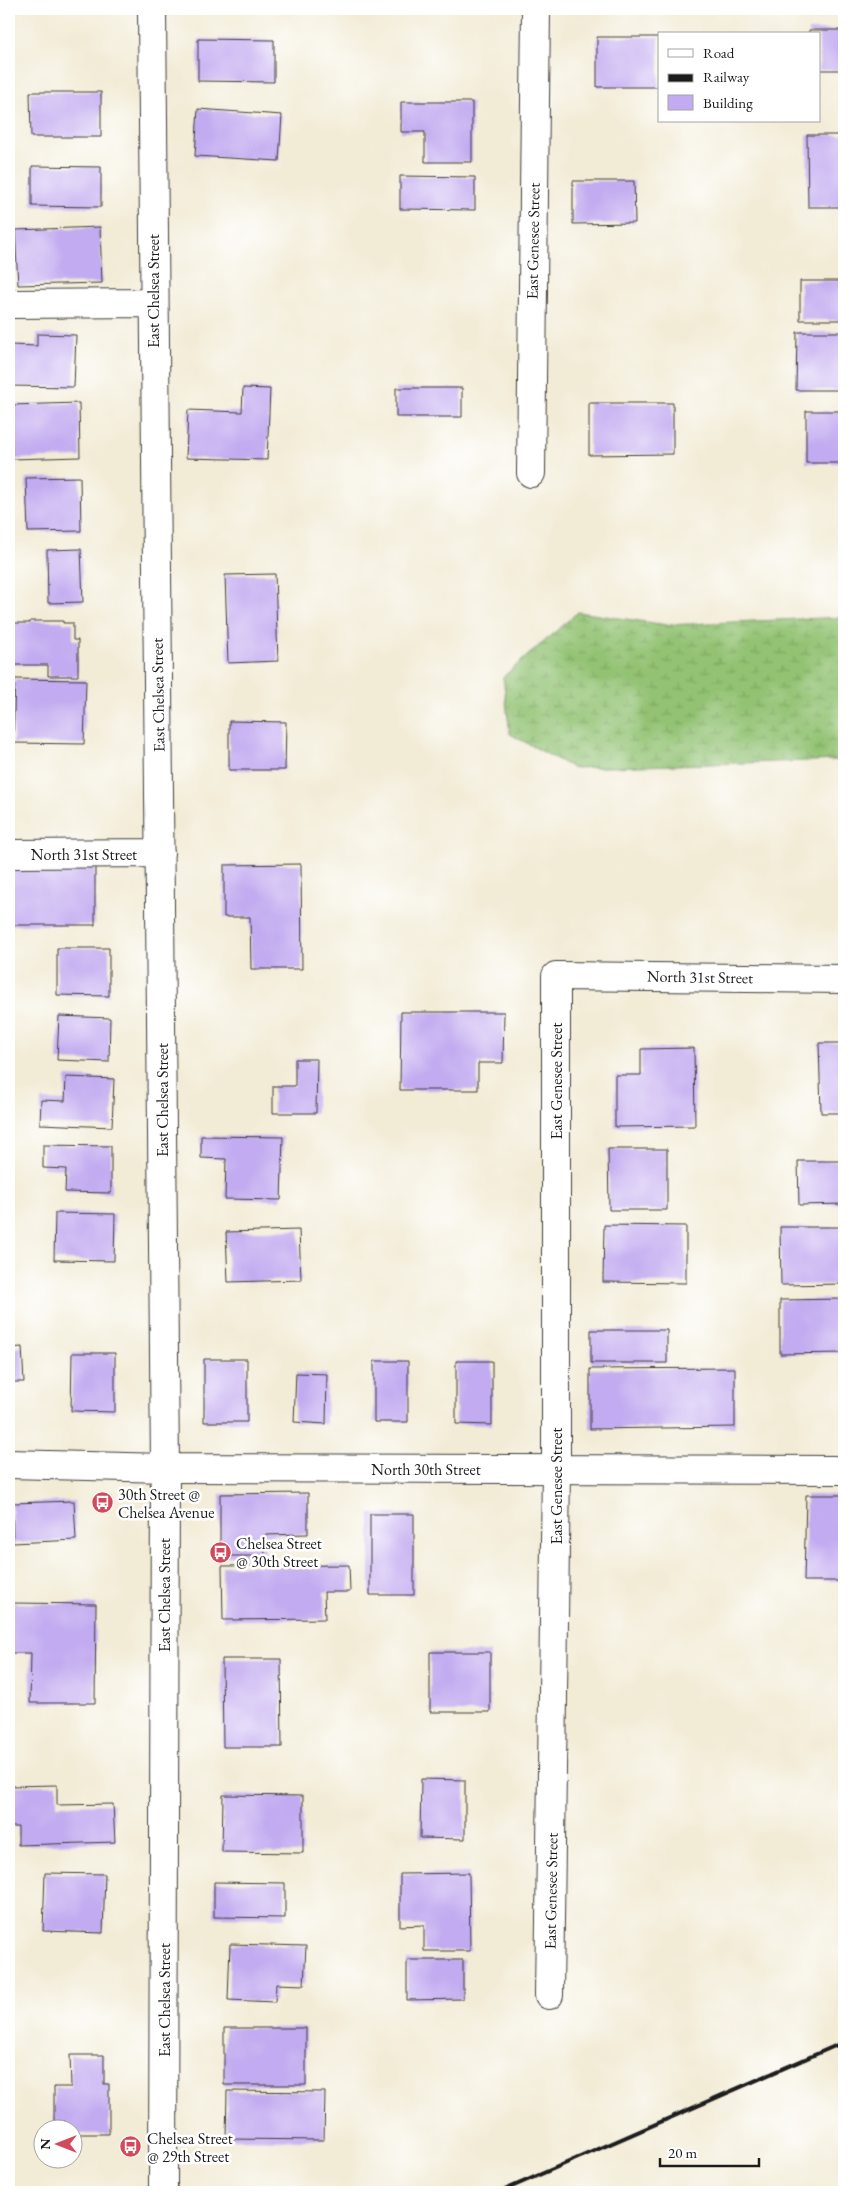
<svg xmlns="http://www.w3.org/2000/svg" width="853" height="2201" font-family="'EB Garamond',serif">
<defs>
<pattern id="wetland-marsh" width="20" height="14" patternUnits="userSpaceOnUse" patternTransform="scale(1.25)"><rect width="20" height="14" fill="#92c272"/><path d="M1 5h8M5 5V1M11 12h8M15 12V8" fill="none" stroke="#7da662"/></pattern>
</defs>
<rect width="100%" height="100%" fill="#fff"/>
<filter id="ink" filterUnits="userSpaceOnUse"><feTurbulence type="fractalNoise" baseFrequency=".02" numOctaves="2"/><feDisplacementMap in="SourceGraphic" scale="10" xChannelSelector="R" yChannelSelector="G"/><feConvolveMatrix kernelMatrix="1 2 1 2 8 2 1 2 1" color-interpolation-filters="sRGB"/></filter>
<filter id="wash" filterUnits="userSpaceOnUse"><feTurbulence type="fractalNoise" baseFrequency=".0096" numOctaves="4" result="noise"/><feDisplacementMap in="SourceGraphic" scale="20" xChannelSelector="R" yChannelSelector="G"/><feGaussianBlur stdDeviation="1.12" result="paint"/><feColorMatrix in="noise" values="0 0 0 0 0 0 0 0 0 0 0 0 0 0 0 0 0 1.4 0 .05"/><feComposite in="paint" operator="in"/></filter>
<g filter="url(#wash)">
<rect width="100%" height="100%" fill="#f2ebd5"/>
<path fill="url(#wetland-marsh)" stroke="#576f47" d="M578 612 667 625 844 617V760L573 768 510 734 503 677Z"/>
<g id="blocks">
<path fill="#c2abf0" d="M809 30H844V70H819V34H809Z
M597 37H659V87H597Z
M198 39 274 40V82L198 81Z
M30 92H101V137H31Z
M401 102H472V162H425V132H401Z
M198 109 282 115 279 161 195 156Z
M807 135H844V207H808Z
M32 166 101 167V207L32 206Z
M400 176 475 177V210L400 209Z
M573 181H634L635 223 573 224Z
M100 227 102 283 18 285 15 230Z
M800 281H844V320H800Z
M797 332H844V390H796Z
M37 334 76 335 74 387 9 386 10 345 37 346Z
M243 388 270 389 267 460 186 458 188 410 242 412Z
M396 388H462V417H396Z
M79 403 80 457 12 459 10 405Z
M589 403H673V454L589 455Z
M806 411H844V463H806Z
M80 477 81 531 28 532 26 478Z
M81 549 83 602 48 603 47 550Z
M275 574 278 661 228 663 225 575Z
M30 621H63V623H73V640H78V676H48V665H12V623H30Z
M15 679 86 680 84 744 13 743Z
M229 721 286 722 285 770H229Z
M301 864 302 969H251L250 917H224V865Z
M9 865H95V925H9Z
M57 948H109V996L57 995Z
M401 1012H504L503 1063H478V1090H400Z
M59 1016 110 1018 109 1062 57 1060Z
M819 1043H844V1113H821Z
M694 1048 695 1126 615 1127V1075H641V1049Z
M295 1059H317L316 1113H273V1086H295Z
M66 1077 114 1079 112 1127 40 1124 41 1100 65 1101Z
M201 1136 283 1137 281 1200 225 1199 226 1159 201 1158Z
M43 1145 111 1146V1193L65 1192 66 1169 43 1168Z
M608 1149H667V1210H609Z
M798 1161H844V1204L799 1205Z
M55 1213 115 1214 114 1261 54 1260Z
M604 1225 686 1226V1283L603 1282Z
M780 1227H844V1284L781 1285Z
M299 1230 301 1280 228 1282 226 1232Z
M844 1299V1353L780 1354V1300Z
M591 1330H667V1363H591Z
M22 1347 24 1382H9V1348Z
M72 1353H115V1412L71 1411Z
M204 1359H247V1422H204Z
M374 1361H408V1422H374Z
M456 1361H492V1425L456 1424Z
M735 1368V1427L590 1429V1369Z
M296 1373 327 1374 326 1424 294 1422Z
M308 1493V1534L264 1535 265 1556H220V1494Z
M806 1495H844V1581H804Z
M74 1501 76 1540 13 1543 12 1503Z
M370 1514H414V1595H370Z
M349 1565 350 1592H324L325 1619 223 1620 222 1566Z
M11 1603 96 1604 95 1703H30L31 1653H11Z
M430 1652H490V1712H430Z
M222 1659H281L282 1747H223Z
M421 1779 465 1780V1839L420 1838Z
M57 1785V1805L113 1804 115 1842 18 1845V1827H9V1786Z
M223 1795 303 1796V1853L222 1852Z
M45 1873 105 1874 103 1933 43 1931Z
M469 1873 470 1951H424V1925L400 1926V1874Z
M214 1882 285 1883V1918L214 1917Z
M230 1944 306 1946 304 1985 276 1984 275 2002 228 2000Z
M407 1960H463V1999L407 2000Z
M224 2028H306V2085H224Z
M70 2055H104V2084H109V2134H72V2128H65V2121H54V2087H71Z
M227 2091 325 2092 324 2140 226 2139Z"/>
</g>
</g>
<g filter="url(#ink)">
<use href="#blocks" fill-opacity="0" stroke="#3c3b38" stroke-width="1"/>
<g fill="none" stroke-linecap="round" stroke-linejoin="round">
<defs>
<path id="street" d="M152 9 165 1468 163 2192
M9 304 153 303
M531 473 536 9
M9 854 160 853
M549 1995 556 1469V976L844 979"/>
<path id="secondary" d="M9 1464 165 1468 844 1470"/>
</defs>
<use href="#street" stroke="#3c3b38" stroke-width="30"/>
<use href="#secondary" stroke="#3c3b38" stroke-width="30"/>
<use href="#street" stroke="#fff" stroke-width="28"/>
<use href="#secondary" stroke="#fff" stroke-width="28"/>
<path stroke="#1c1c1c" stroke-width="4" d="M500 2192 844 2042"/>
</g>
</g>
<defs>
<symbol id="bus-disc" viewBox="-11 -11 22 22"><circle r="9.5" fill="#d1495b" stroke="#fff"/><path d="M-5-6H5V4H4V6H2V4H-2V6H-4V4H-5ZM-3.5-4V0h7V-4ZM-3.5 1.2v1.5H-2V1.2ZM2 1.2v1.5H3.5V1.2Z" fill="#fff"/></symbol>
</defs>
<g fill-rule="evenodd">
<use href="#bus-disc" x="90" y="1490" width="25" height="25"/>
<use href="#bus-disc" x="208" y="1540" width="25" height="25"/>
<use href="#bus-disc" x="118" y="2134" width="25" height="25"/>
</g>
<g text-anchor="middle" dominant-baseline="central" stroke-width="5" stroke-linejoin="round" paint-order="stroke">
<g font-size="16" fill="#1c1c1c" stroke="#fff">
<text transform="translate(533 241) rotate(-89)">East Genesee Street</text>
<text transform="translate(153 291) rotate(-90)">East Chelsea Street</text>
<text transform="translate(158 695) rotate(-91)">East Chelsea Street</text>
<text x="84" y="854">North 31st Street</text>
<text transform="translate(700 977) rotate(1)">North 31st Street</text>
<text transform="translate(556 1081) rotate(-90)">East Genesee Street</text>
<text transform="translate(162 1100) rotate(-90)">East Chelsea Street</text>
<text x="426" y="1469">North 30th Street</text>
<text transform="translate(556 1486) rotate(-90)">East Genesee Street</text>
<text transform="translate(164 1595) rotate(-90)">East Chelsea Street</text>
<text transform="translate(551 1891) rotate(-89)">East Genesee Street</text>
<text transform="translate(164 2000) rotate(-90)">East Chelsea Street</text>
</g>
<g font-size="16" fill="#1c1c1c" stroke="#fff" text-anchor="start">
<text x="118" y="1494">30th Street @<tspan x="118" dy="18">Chelsea Avenue</tspan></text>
<text x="236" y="1543">Chelsea Street<tspan x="236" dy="18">@ 30th Street</tspan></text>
<text x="147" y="2138">Chelsea Street<tspan x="147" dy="18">@ 29th Street</tspan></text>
</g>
</g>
<rect width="853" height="2201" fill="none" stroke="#fff" stroke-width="30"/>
<rect x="658" y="32" width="162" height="90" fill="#ffffff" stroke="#a4a4a4"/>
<rect x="668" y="49" width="25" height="8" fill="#ffffff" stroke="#a4a4a4"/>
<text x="703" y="58" font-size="15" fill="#1c1c1c">Road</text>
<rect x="668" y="74" width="25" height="8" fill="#1c1c1c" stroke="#a4a4a4"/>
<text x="703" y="82" font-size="15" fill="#1c1c1c">Railway</text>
<rect x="668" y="95" width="25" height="15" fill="#c2abf0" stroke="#a4a4a4"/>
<text x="703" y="108" font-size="15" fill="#1c1c1c">Building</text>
<g transform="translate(58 2144) rotate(270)"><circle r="24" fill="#ffffff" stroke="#a4a4a4"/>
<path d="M0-4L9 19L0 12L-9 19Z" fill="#d1495b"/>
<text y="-8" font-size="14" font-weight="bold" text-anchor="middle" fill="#1c1c1c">N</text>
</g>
<path d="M660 2158v8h99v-8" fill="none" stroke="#1c1c1c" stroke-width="2.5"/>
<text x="668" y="2158" font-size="15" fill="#1c1c1c" stroke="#ffffff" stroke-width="4" paint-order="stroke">20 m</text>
</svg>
